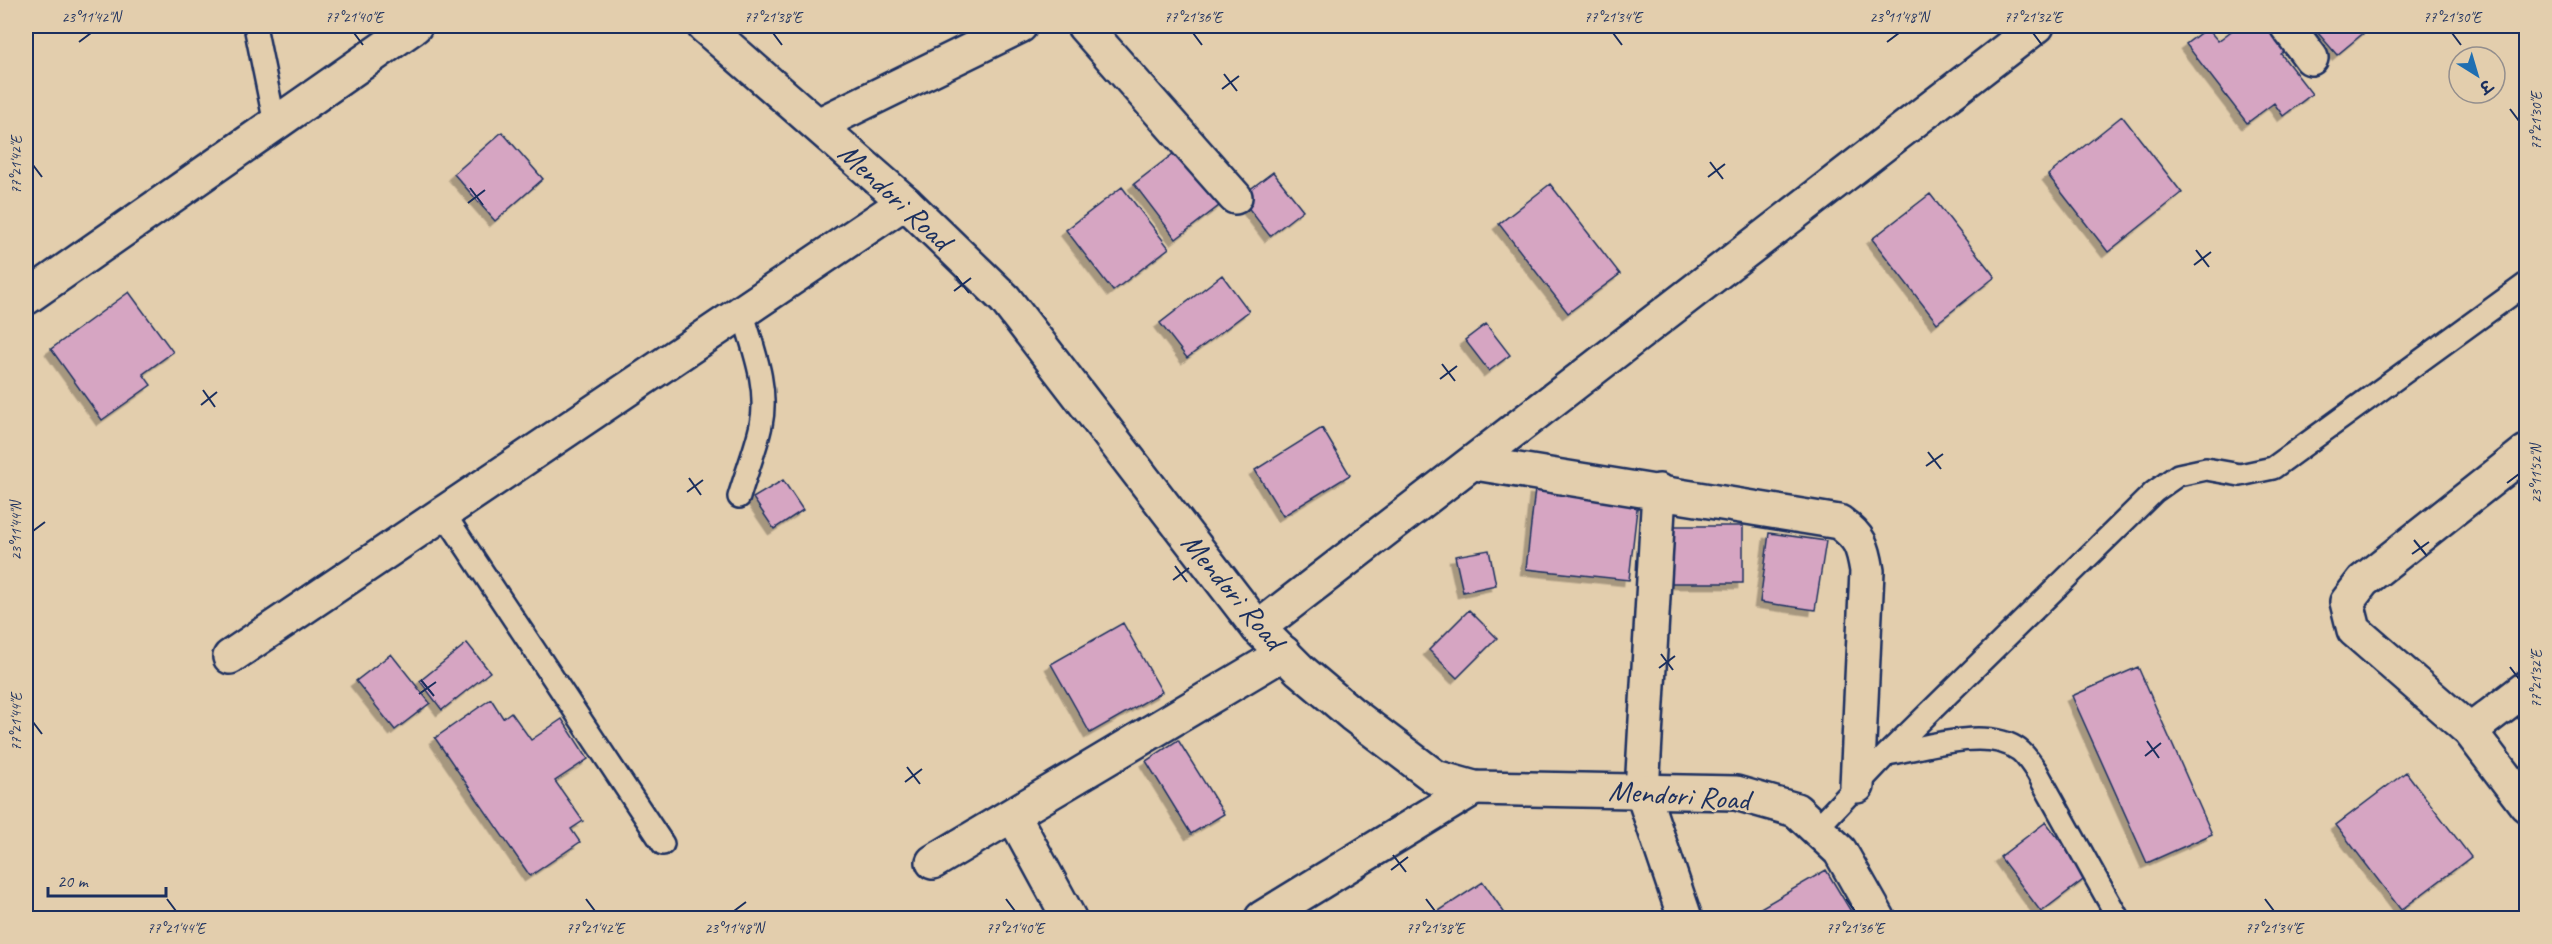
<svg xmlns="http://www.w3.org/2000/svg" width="2552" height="944" font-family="Caveat,'Playpen Sans Deva',sans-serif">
<defs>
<filter id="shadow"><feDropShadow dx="-5.5" dy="5.5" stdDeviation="0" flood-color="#0004"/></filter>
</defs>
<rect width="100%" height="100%" fill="#e3cead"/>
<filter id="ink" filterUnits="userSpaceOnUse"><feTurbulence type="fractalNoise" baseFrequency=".0167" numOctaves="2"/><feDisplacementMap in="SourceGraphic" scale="12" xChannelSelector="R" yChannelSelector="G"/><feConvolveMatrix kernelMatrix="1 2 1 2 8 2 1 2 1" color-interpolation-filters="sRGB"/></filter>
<g filter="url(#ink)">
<path fill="#d6a5c2" stroke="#1b2f5e" stroke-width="1.5" filter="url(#shadow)" d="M2238 26H2267L2286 50 2281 54 2312 94 2283 116 2274 103 2247 123 2186 44 2207 28 2218 41Z
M2312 26H2372L2337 55Z
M2122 116 2182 193 2108 252 2048 175Z
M502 132 543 179 495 221 454 174Z
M1182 147 1224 202 1176 239 1134 184Z
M1273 172 1303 210 1270 236 1240 197Z
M1550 184 1620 274 1568 313 1499 224Z
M1122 187 1169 248 1113 291 1066 230Z
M1930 194 1995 277 1937 323 1872 239Z
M1222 275 1249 311 1187 358 1160 323Z
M129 292 173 352 143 374 151 385 102 420 51 349Z
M1486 324 1510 355 1489 371 1465 340Z
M1322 428 1350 475 1283 516 1255 470Z
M783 480 803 510 774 529 753 498Z
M1535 489 1638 500 1629 580 1526 569Z
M1661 526H1743V583H1661Z
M1769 533 1826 541 1815 610 1760 602Z
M1489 550 1496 585 1463 592 1455 556Z
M1469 610 1497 638 1457 678 1429 650Z
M1123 623 1162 692 1090 733 1051 664Z
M467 643 490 672 442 710 420 681Z
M391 654 430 703 395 730 356 681Z
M2138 667 2212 834 2147 863 2072 696Z
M491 699 503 718 511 712 531 740 562 719 588 759 555 781 583 821 571 829 580 842 530 876 435 738Z
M1178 740 1224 814 1191 834 1146 761Z
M2406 772 2471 857 2401 910 2336 825Z
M2046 822 2087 877 2041 912 2000 857Z
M1826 870 1855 918H1762L1757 910Z
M1483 882 1508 918H1428Z"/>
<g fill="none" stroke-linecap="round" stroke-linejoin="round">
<defs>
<path id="service" d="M255 26 275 124
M739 497C746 473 756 449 761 425 769 387 753 348 742 311
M443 512 663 844
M1887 754C1924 748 1987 726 2019 750 2026 755 2032 765 2037 772L2118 918
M1816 829 1886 755 2154 492 2178 475 2206 469 2240 475 2273 468 2526 284"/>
<path id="minor" d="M1084 26 1235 197
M2287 26 2311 58
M818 125 1020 26
M26 298 415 26
M2526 452 2363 581 2347 602 2354 630 2470 731 2526 805
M1475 463 1839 522C1860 537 1863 546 1867 571L1857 786
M1659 491 1642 791 1685 918
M1258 628 2037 26
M230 657 905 202
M2470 731 2526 688
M1013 815 1069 918
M933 862 1284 653
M1262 918 1474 788"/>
<path id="secondary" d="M704 26 905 202 1005 299 1258 628 1300 670 1352 714 1435 777 1474 788 1736 793 1796 810 1840 851 1878 918"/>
</defs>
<use href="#service" stroke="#1b2f5e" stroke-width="26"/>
<use href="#minor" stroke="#1b2f5e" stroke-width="38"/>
<use href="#secondary" stroke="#1b2f5e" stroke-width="38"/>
<use href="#service" stroke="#e3cead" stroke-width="21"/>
<use href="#minor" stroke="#e3cead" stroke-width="33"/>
<use href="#secondary" stroke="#e3cead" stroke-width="33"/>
</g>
</g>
<path fill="none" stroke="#1b2f5e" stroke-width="2" d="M354 33 363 45M773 33 782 45M1193 33 1202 45M1613 33 1622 45M2033 33 2042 45M2452 33 2461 45M79 42 91 33M1887 42 1899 33M1224 74 1237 91M1222 89 1239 76M2510 109 2519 121M1710 162 1723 179M33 165 42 177M1708 177 1725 164M470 188 483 205M468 203 485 190M2196 250 2209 267M2194 265 2211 252M956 276 969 293M954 291 971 278M1442 364 1455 381M1440 379 1457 366M203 390 215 407M201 405 217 392M1928 452 1941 469M1926 466 1943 454M689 478 701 495M2507 483 2519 474M687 492 703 480M33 531 45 522M2414 540 2427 556M2412 554 2429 542M1175 566 1187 582M1173 580 1189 568M1661 654 1673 670M2510 667 2519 679M1659 668 1675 656M421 680 434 696M419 694 436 682M33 722 42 734M2147 741 2159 758M2145 756 2161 743M907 767 920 784M905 782 922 769M1393 855 1406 872M1391 870 1408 857M167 899 176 911M586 899 595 911M1006 899 1015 911M1426 899 1435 911M1846 899 1855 911M2265 899 2274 911M734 911 746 902"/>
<g text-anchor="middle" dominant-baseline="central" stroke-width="5" stroke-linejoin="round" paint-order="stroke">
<g font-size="30" fill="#1b2f5e" stroke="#e3cead">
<text transform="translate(895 196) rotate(43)">Mendori Road</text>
<text transform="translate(1233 591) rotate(50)">Mendori Road</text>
<text transform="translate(1679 795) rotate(4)">Mendori Road</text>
</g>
</g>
<rect width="2552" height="944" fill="none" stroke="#e3cead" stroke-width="66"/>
<g transform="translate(2477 75) rotate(143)"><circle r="28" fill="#e3cead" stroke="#938e8d" stroke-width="1.5"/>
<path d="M0-4.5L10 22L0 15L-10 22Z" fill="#1f6fb2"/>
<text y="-9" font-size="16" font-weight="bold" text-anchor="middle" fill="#1b2f5e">उ</text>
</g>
<path d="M48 887v9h118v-9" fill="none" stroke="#1b2f5e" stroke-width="3"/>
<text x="57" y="887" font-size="18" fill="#1b2f5e" stroke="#e3cead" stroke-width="4.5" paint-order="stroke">20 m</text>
<rect x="33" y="33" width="2486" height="878" fill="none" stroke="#1b2f5e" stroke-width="2"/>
<g font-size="15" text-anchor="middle" fill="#1b2f5e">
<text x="91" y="22">23°11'42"N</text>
<text x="354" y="22">77°21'40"E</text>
<text x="773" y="22">77°21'38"E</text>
<text x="1193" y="22">77°21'36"E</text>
<text x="1613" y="22">77°21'34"E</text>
<text x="1899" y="22">23°11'48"N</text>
<text x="2033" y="22">77°21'32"E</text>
<text x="2452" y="22">77°21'30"E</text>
<text transform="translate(2536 121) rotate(-90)" y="5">77°21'30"E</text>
<text transform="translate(16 165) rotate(-90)" y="5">77°21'42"E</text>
<text transform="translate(2536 474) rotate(-90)" y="5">23°11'52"N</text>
<text transform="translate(16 531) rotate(-90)" y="5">23°11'44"N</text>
<text transform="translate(2536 679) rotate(-90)" y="5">77°21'32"E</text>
<text transform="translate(16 722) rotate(-90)" y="5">77°21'44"E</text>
<text x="176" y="933">77°21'44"E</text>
<text x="595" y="933">77°21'42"E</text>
<text x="734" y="933">23°11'48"N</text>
<text x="1015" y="933">77°21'40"E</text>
<text x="1435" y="933">77°21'38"E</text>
<text x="1855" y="933">77°21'36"E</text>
<text x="2274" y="933">77°21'34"E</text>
</g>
</svg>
